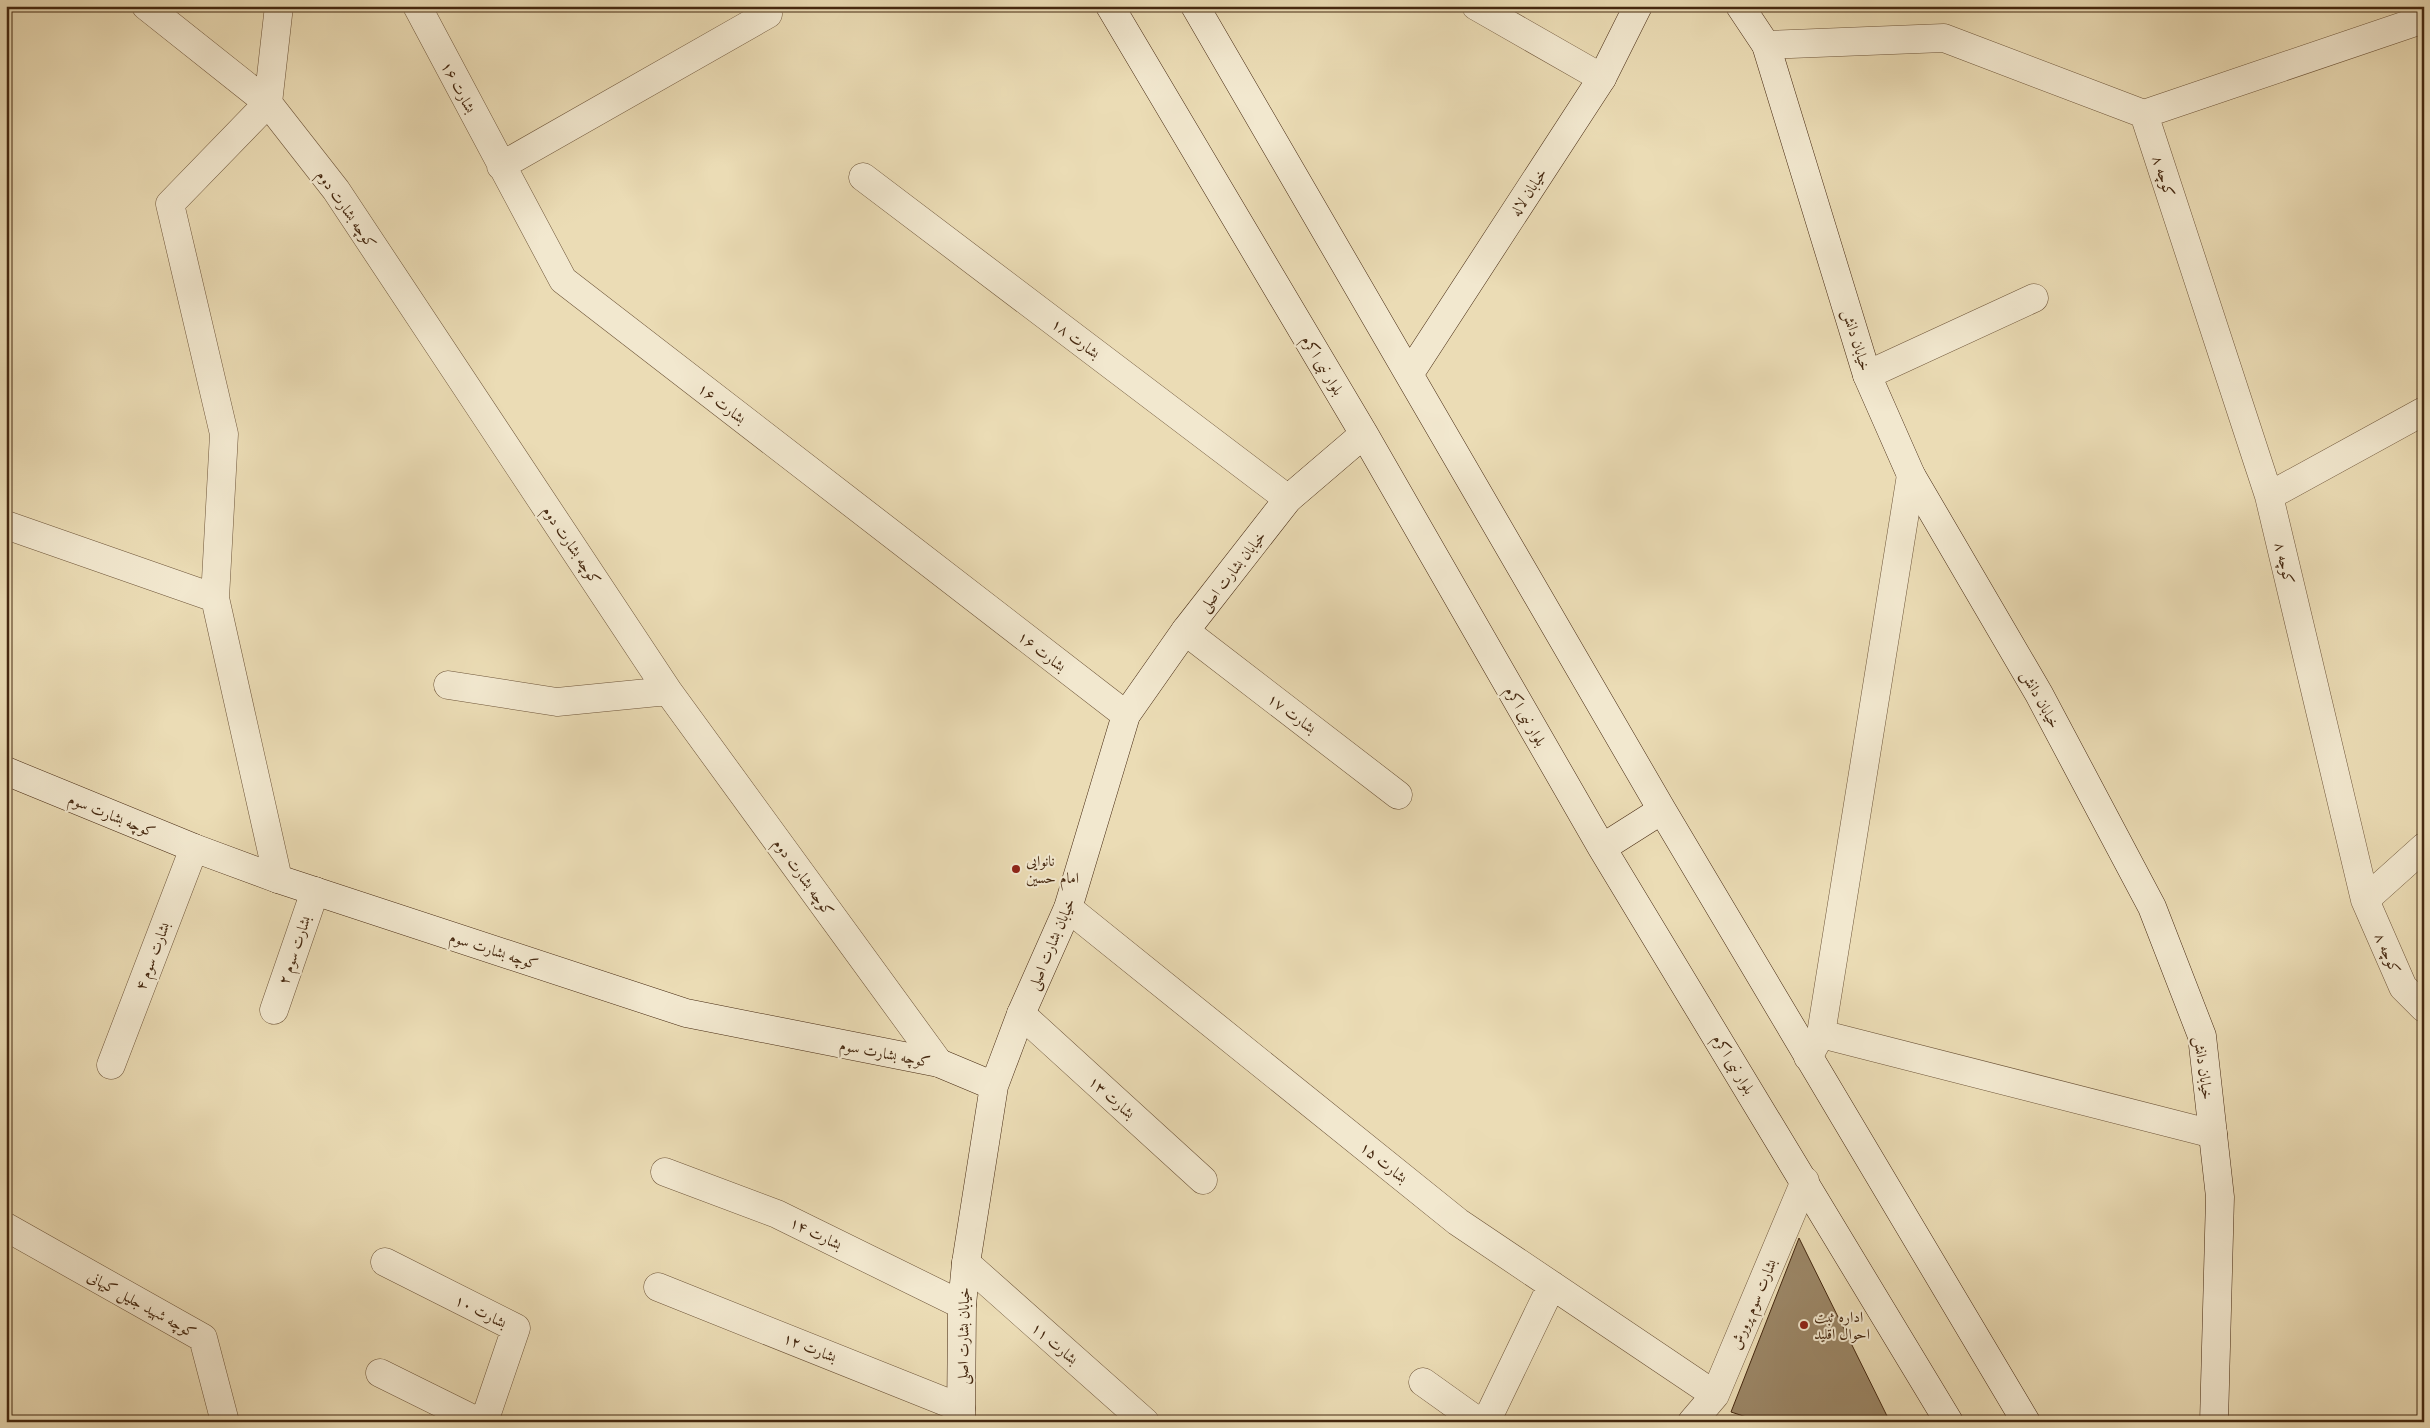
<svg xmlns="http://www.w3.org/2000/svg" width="2430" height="1428" font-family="'Libre Caslon Text',Amiri,serif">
<rect width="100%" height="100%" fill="#ebdcb5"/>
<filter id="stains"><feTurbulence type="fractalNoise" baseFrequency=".004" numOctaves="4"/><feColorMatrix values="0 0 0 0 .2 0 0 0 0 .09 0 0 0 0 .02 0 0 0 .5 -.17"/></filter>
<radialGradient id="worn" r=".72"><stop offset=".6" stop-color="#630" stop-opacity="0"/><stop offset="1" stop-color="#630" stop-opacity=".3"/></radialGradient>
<path fill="#9b8666" stroke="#452810" d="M1799 1238 1890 1422H1762L1731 1412Z"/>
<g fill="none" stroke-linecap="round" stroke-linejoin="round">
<defs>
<path id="street" d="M146 6 268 103 170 204 224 434 215 598 278 879
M279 6 268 103 336 190 668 691 939 1063
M417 6 563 280 1126 715
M1476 6 1602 78
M1766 45 1944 38 2144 114 2424 19
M2144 114 2269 496 2365 900 2403 987 2424 1008
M501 166 768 14
M863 177 1288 499
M1867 375 2034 298
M2269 496 2424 411
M6 525 215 598
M1185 631 1398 795
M448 685 557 702 668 691
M2365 900 2424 847
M1068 908 1458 1222 1715 1395
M274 1010 315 891
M1021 1014 1203 1180
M1821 1034 2213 1134
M1808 1057 1821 1034 1911 475
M111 1065 194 848
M665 1172 777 1214 962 1305
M6 1227 203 1338 225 1422
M385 1262 516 1328 484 1422
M966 1263 1145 1422
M658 1287 961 1408
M380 1373 479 1422
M1423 1382 1479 1422
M1486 1422 1552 1285
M1692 1422 1715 1395 1805 1181"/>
<path id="secondary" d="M1110 6 1364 434 1602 848 1949 1422
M1195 6 1662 810 2026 1422
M1740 6 1766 45 1867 375 1911 475 2039 694 2152 907 2202 1036 2220 1197 2214 1422
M1410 373 1602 78 1638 6
M6 771 194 848 278 879 686 1013 939 1063 994 1086
M1602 848 1662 810
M961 1422 962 1305 966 1263 994 1086 1021 1014 1068 908 1126 715 1185 631 1288 499 1364 434"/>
</defs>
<use href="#street" stroke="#6e5539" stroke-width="29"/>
<use href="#secondary" stroke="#452810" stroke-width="29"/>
<use href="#street" stroke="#f2e8cf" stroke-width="28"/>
<use href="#secondary" stroke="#f2e8cf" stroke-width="28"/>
</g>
<g fill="#8f2418" stroke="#f2e8cf" stroke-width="2">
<circle cx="1016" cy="869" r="5"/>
<circle cx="1804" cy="1325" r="5"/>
</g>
<g text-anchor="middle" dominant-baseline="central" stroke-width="4" stroke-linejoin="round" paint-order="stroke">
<g font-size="15" fill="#452810" stroke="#f2e8cf">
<text transform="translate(459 87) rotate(62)">بشارت ۱۶</text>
<text transform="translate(2164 176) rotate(72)">کوچه ۸</text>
<text transform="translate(1528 192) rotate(-57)">خیابان لاله</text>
<text transform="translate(347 209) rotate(55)">کوچه بشارت دوم</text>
<text transform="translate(1076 338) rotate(37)">بشارت ۱۸</text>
<text transform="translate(1857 340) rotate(73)">خیابان دانش</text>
<text transform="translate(1323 365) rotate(59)">بلوار نبی اکرم</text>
<text transform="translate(722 403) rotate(38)">بشارت ۱۶</text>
<text transform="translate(572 545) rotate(56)">کوچه بشارت دوم</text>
<text transform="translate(2285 563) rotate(77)">کوچه ۸</text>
<text transform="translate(1232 571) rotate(-52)">خیابان بشارت اصلی</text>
<text transform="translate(1042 651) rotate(38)">بشارت ۱۶</text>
<text transform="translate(2041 699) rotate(61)">خیابان دانش</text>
<text transform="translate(1292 713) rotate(37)">بشارت ۱۷</text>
<text transform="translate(1526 716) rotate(60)">بلوار نبی اکرم</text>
<text transform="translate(112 815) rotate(22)">کوچه بشارت سوم</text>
<text transform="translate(804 877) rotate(54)">کوچه بشارت دوم</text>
<text transform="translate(1051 944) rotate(-67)">خیابان بشارت اصلی</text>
<text transform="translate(294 950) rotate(-71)">بشارت سوم ۲</text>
<text transform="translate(494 950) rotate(18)">کوچه بشارت سوم</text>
<text transform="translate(2388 953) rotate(67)">کوچه ۸</text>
<text transform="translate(152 956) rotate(-69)">بشارت سوم ۴</text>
<text transform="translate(885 1053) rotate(11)">کوچه بشارت سوم</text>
<text transform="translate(1734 1064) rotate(59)">بلوار نبی اکرم</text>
<text transform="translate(2204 1068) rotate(82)">خیابان دانش</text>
<text transform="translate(1112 1097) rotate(42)">بشارت ۱۳</text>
<text transform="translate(1384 1162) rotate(39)">بشارت ۱۵</text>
<text transform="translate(816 1233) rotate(26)">بشارت ۱۴</text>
<text transform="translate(142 1304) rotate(29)">کوچه شهید جلیل کیهانی</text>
<text transform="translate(1753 1304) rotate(-67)">بشارت سوم پرورش</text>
<text transform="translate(481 1311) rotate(27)">بشارت ۱۰</text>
<text transform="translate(963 1336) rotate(-89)">خیابان بشارت اصلی</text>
<text transform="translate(1055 1343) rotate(41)">بشارت ۱۱</text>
<text transform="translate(810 1347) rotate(22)">بشارت ۱۲</text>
</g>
<g font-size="15" fill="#452810" stroke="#f2e8cf" text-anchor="start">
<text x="1026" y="860">نانوایی<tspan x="1026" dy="17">امام حسین</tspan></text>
<text x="1814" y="1316">اداره ثبت<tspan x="1814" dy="17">احوال اقلید</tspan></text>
</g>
</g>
<rect width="2430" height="1428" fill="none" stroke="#ebdcb5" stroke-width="25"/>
<rect x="8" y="8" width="2415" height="1413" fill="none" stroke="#452810" stroke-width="2.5"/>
<rect x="12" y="12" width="2405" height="1403" fill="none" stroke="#452810"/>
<rect width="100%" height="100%" filter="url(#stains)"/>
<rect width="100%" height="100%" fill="url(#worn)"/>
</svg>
